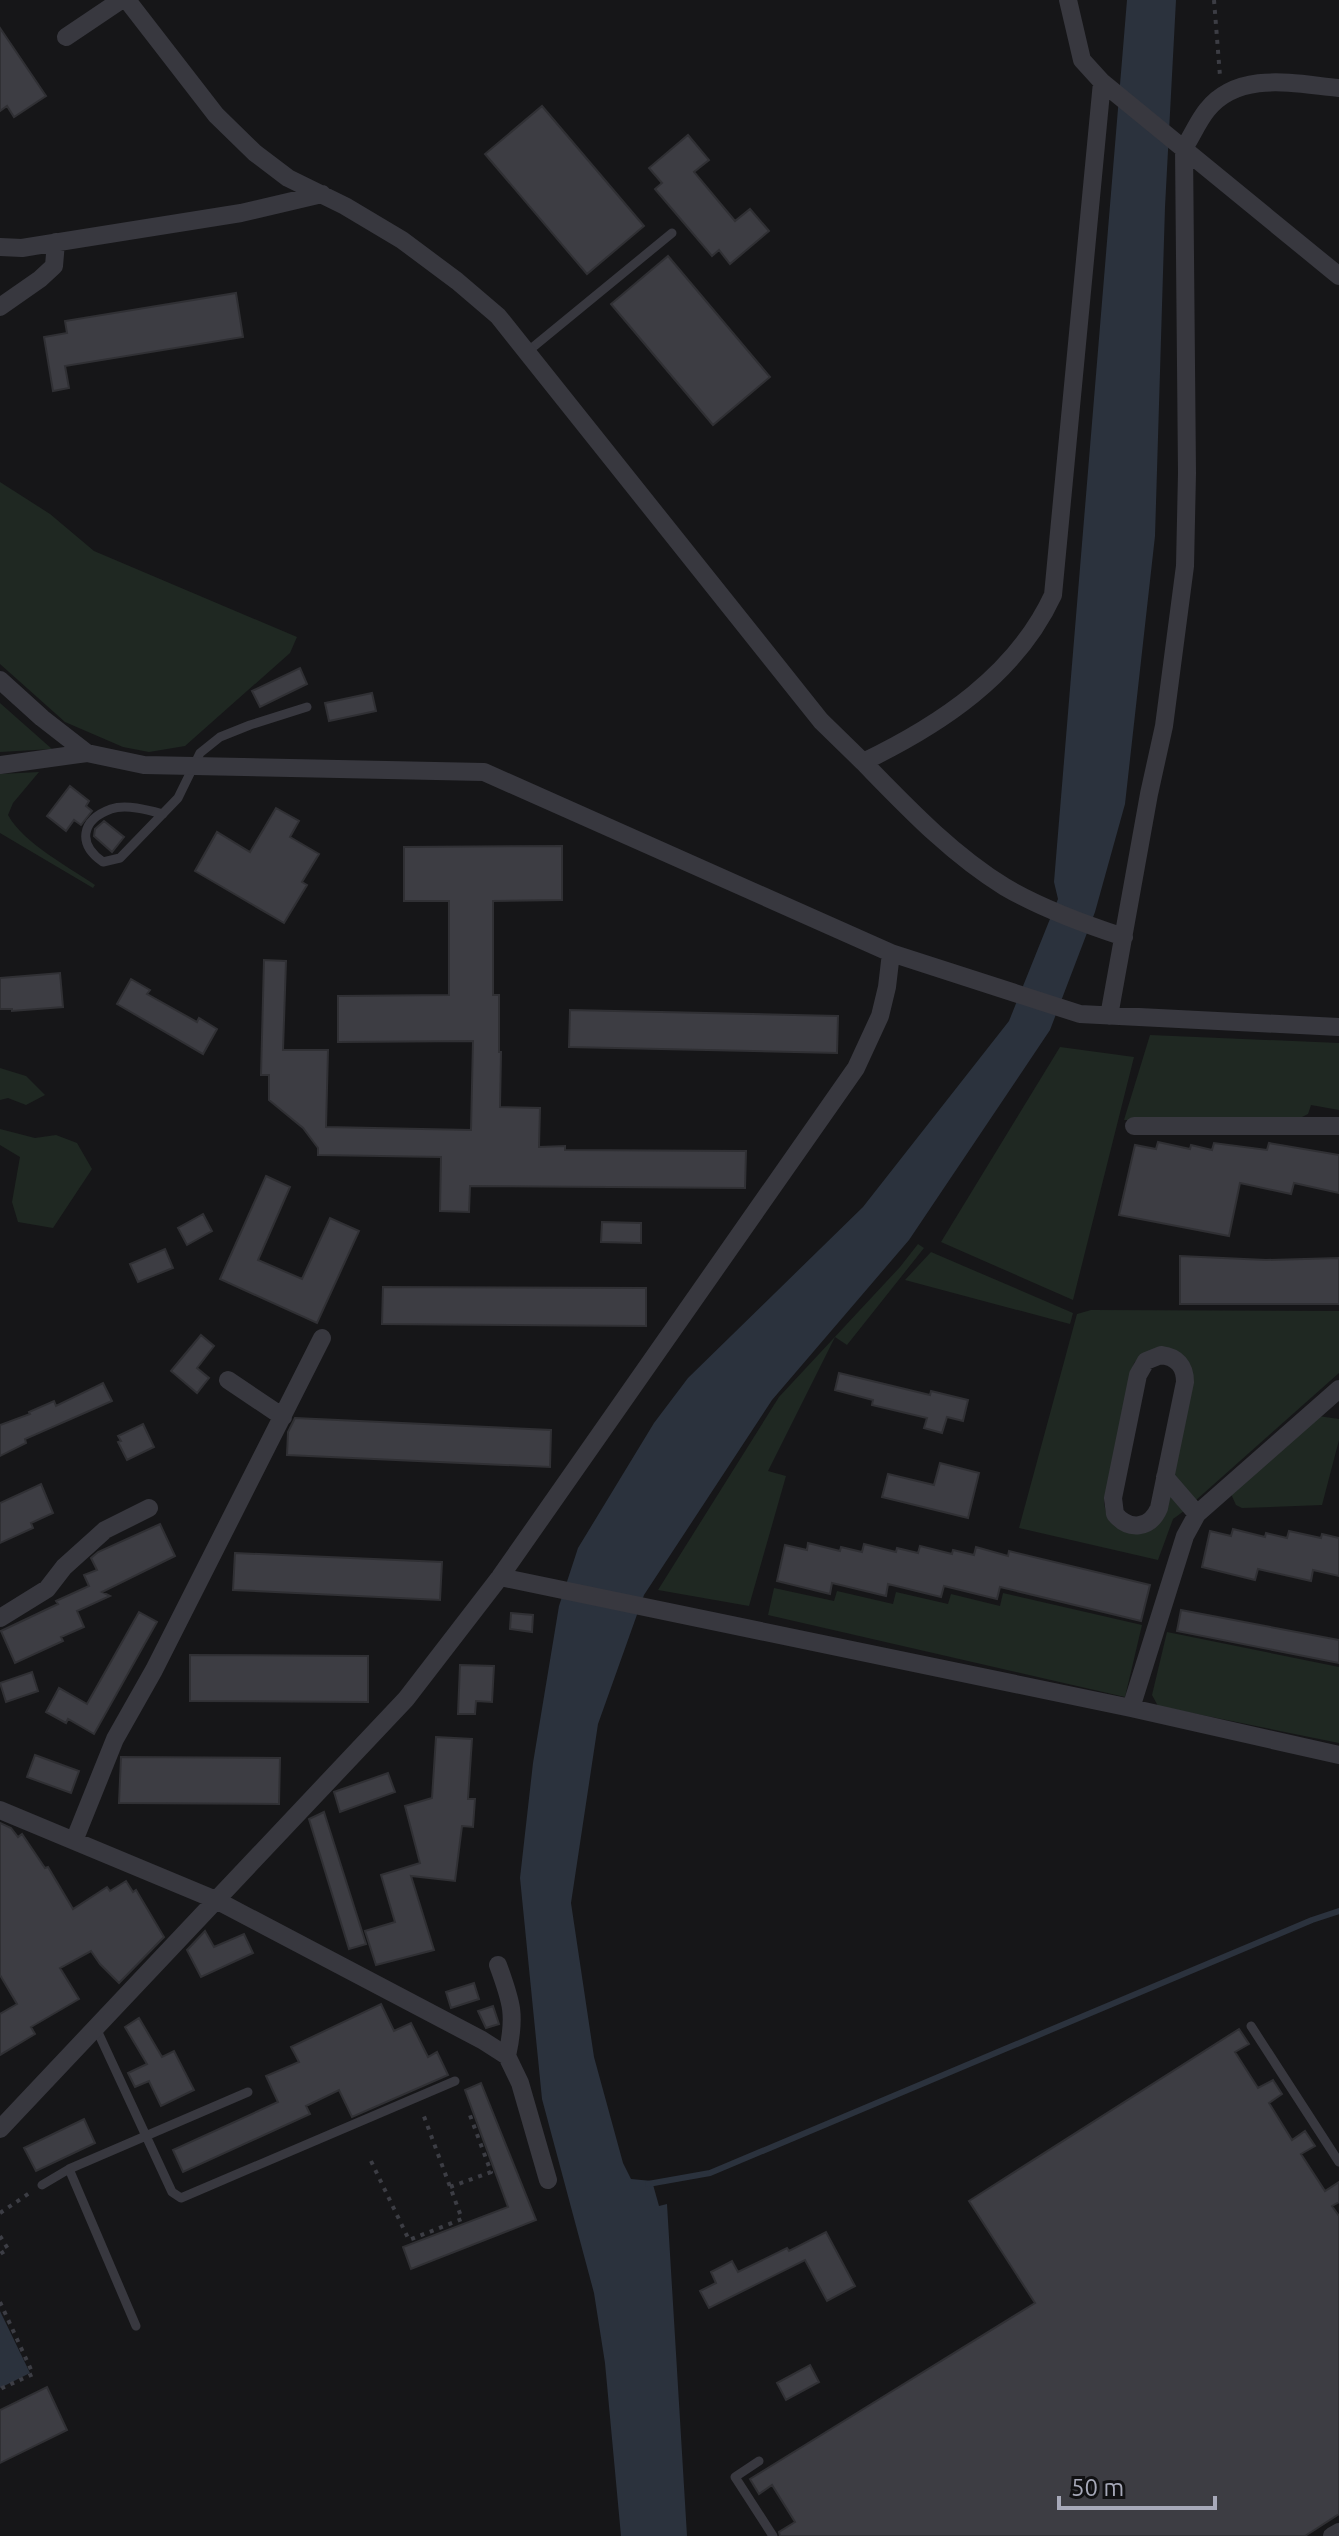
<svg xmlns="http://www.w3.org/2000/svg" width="1339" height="2536" font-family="Ubuntu,sans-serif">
<rect width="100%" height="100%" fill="#161618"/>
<path fill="#1f2822" d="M0 482 50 514 94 551 297 637 290 653 185 746 149 752 123 747 65 722 0 664Z
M0 703 52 749 0 752Z
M39 772 13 803 8 815C23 843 69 867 95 885L93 888 0 833V774Z
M1150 1035 1339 1043V1110L1311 1105 1308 1114 1296 1120H1124Z
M1060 1047 1134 1057 1073 1300 941 1242Z
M0 1068 26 1076 45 1095 26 1105 8 1098 0 1100Z
M0 1129 35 1138 56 1135 77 1143 92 1169 53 1228 18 1222 12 1202 20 1157 0 1145Z
M918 1244 924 1248 847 1345 835 1337 768 1471 786 1476 749 1606 658 1590 779 1397 900 1267Z
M931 1252 1073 1313 1070 1324 905 1280Z
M1091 1310 1339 1311V1373L1195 1501 1173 1474 1190 1367 1140 1356 1134 1363 1104 1503 1106 1513 1128 1532 1169 1493 1184 1511 1173 1519 1158 1560 1019 1528 1077 1314Z
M1318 1416 1339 1419V1440L1322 1505 1242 1508 1236 1505 1231 1494Z
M774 1588 834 1601 837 1591 893 1604 896 1592 948 1604 951 1594 1000 1606 1003 1593 1142 1625 1125 1697 768 1615Z
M1167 1632 1339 1667V1743L1158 1706 1152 1695Z"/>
<path fill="#2b323d" d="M1127 0H1176L1165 207 1155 536 1125 804 1095 912 1050 1030 909 1240 772 1400 644 1595 598 1724 571 1903 594 2057 623 2163 631 2179 652 2181 659 2206 667 2204 687 2536H621L605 2363 594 2293 542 2099 520 1878 533 1763 559 1606 578 1548 654 1423 688 1378 863 1207 1009 1021 1058 899 1054 882Z
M0 2311 30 2373 0 2388Z"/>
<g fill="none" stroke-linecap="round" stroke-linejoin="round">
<path stroke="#2b323d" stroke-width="6" d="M648 2184 710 2173 1312 1920 1339 1911"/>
</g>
<path fill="#3d3d43" stroke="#303034" stroke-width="2" d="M0 28 46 96 14 117 7 106 0 111Z
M542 106 644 226 587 274 485 154Z
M688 135 709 160 694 172 735 221 750 209 769 231 730 264 719 250 712 256 655 189 662 183 649 168Z
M668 256 770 377 713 425 611 304Z
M236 293 243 337 65 366 69 388 53 391 44 337 67 333 65 321Z
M300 668 307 684 260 707 252 691Z
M372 693 376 711 329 721 325 703Z
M70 786 89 801 86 806 92 811 81 825 74 820 66 831 47 816Z
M276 808 299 821 290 837 319 854 302 882 307 885 284 923 195 871 217 832 250 852Z
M104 821 124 837 112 852 94 836 95 829Z
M562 846V900L493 901V995H499V1052H501L500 1107 540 1108 539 1147 565 1146V1150L746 1151 745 1188 470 1186 469 1212 440 1211 441 1157 318 1155V1148L303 1128 269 1100V1075H261L264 960 286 961 283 1050H328L326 1127 471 1130 473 1041 338 1042V996L449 995V901H404V847Z
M60 973 63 1007 12 1011V1009H0V978Z
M131 979 150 990 147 994 197 1022 199 1018 217 1029 203 1054 117 1004Z
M570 1010 838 1016 837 1053 569 1047Z
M1158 1142 1190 1149 1191 1145 1212 1150 1214 1143 1267 1150 1269 1143 1339 1155V1193L1294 1183 1291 1194 1240 1183 1229 1236 1119 1215 1135 1145 1156 1149Z
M266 1176 290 1187 258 1260 302 1279 330 1218 359 1231 317 1323 220 1279Z
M203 1214 212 1231 187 1245 178 1228Z
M602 1222 641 1223V1243L601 1242Z
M165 1249 173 1268 138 1282 130 1264Z
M1180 1256 1266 1260 1339 1258V1304H1180Z
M383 1287 646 1288V1326L382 1324Z
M201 1335 214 1346 197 1368 209 1378 197 1393 171 1371Z
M839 1373 930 1395 931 1391 968 1400 963 1421 947 1417 942 1433 924 1428 927 1418 872 1405 873 1400 835 1390Z
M103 1383 112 1401 25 1439 26 1443 0 1456V1425L30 1414 29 1412 54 1401 56 1406Z
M295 1418 551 1430 550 1467 287 1455 288 1432Z
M143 1424 154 1447 127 1460 118 1442 121 1441 118 1436Z
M940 1463 979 1473 968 1518 882 1497 888 1474 934 1485Z
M41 1484 53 1513 31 1523 33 1528 0 1543V1503Z
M160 1524 175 1556 102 1592 110 1596 77 1611 84 1627 61 1637 63 1641 15 1663 1 1631 58 1604 56 1601 89 1586 84 1575 97 1570 91 1558 98 1552Z
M1233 1529 1265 1537 1266 1533 1287 1538 1289 1531 1321 1538 1322 1534 1339 1538V1576L1313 1570 1311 1581 1258 1569 1255 1580 1202 1567 1210 1531 1231 1536Z
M808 1543 840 1551 841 1547 862 1552 864 1544 896 1552 897 1548 918 1553 920 1546 952 1554 953 1550 974 1555 976 1547 1008 1556 1009 1551 1150 1585 1141 1621 1000 1587 997 1599 944 1586 941 1597 888 1584 886 1596 832 1583 830 1594 777 1581 785 1545 807 1550Z
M235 1553 442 1562 440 1600 233 1590Z
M1181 1610 1339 1640V1663L1177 1631Z
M139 1612 157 1622 94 1734 68 1719 66 1723 46 1712 59 1688 87 1704Z
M511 1613 533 1615 532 1632 510 1629Z
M190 1655 368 1656V1702L190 1701Z
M460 1665 494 1666 492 1702 476 1701 475 1714H458Z
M32 1672 38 1691 6 1702 0 1683Z
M436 1737 472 1739 468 1799H475L473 1827 462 1826 455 1881 411 1876 434 1950 376 1965 365 1931 395 1922 381 1875 420 1863 405 1806 432 1798Z
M35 1755 79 1771 71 1793 27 1777Z
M121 1757 280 1758 279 1804 119 1803Z
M388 1773 395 1792 340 1812 334 1792Z
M324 1812 366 1944 349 1949 309 1819Z
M0 1823 11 1828 18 1837 22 1834 45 1868 48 1867 73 1909 107 1887 110 1891 126 1881 133 1892 136 1890 164 1937 119 1983 100 1964 91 1951 60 1968 79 1999 31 2027 35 2034 0 2055V2014L17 2004 0 1975Z
M205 1931 214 1947 244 1934 253 1953 201 1977 187 1950Z
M474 1983 479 1999 451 2008 446 1992Z
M381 2004 394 2031 411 2023 428 2057 437 2052 448 2075 352 2117 339 2090 306 2106 310 2114 183 2172 173 2150 278 2102 266 2076 299 2062 291 2047Z
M493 2006 499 2024 486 2028 478 2011Z
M139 2018 162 2057 174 2051 194 2090 161 2106 149 2081 135 2087 128 2073 147 2064 125 2027Z
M1239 2029 1249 2044 1235 2052 1258 2088 1273 2080 1282 2094 1269 2103 1292 2140 1305 2131 1315 2146 1301 2154 1325 2191 1339 2182V2202L1332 2206 1339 2216V2514L1305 2536H780L779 2532 795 2522 772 2485 759 2494 750 2479 1035 2303 969 2201Z
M481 2083 536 2220 411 2269 403 2247 508 2207 465 2090Z
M84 2119 95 2143 36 2171 24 2148Z
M826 2232 855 2286 827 2301 805 2260 709 2308 700 2291 716 2283 711 2272 732 2261 738 2272 787 2248 789 2251Z
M810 2365 819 2382 786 2400 777 2383Z
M47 2387 67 2430 0 2463V2410Z"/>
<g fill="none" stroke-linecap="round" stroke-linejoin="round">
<path stroke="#3c3d44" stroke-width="4" stroke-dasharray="4 6" stroke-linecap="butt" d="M1214 0 1220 76
M371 2161 409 2240 462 2219 422 2111
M450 2187 491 2172 468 2110
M0 2213 31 2192
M0 2236 8 2249 0 2254
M0 2302 33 2374 0 2389"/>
<path stroke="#38383f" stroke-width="9" d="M527 352 672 233
M163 814C148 810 126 804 111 809 81 820 77 844 103 862L120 858 178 798 200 753 220 737 250 725 307 707
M1251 2026 1339 2162
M96 2028 172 2192 181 2198 455 2081
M69 2169 136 2326
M42 2185 69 2169 248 2092
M759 2461 735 2477 773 2536"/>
<path stroke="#38383f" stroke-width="18" d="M127 0 216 115 255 153 288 178 345 206 402 240 457 281 498 316 821 721 863 762C940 725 1016 675 1053 595L1102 82
M1068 0 1082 60 1102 82 1339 276
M66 37 121 0
M0 247 22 248 241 213 322 194
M0 307 40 279 54 266 56 242
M0 680 42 718 87 753 144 765 484 772 891 953 887 987 880 1016 856 1068 500 1577 406 1699 0 2129
M863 762C906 806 951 854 1005 887 1041 908 1084 924 1124 937
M0 765 87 753
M891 953 1080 1014 1339 1027
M1109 1016 1149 794 1164 726 1185 566 1187 473 1184 148C1192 136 1198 121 1207 110 1239 70 1295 84 1339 88
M1134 1126H1339
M1161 1355C1177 1357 1185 1366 1185 1382L1159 1508C1150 1529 1129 1531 1115 1514L1113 1498 1138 1375 1146 1361Z
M228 1380 283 1417
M1165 1477 1197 1514
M500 1577 1131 1708 1339 1755
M0 1618 47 1589 64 1567 105 1530 149 1508
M1131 1708 1185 1536 1197 1514 1339 1389
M0 1810 216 1900 482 2040 507 2056 520 2083 548 2180
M74 1841 115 1739 154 1670 322 1338
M498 1965C512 2003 516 2015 507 2056
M1332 2536 1339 2532"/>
</g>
<path d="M1059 2496v12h156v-12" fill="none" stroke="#a7a9b9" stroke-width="4"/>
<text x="1071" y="2496" font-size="24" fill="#a7a9b9" stroke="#111113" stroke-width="6" paint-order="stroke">50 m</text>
</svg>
